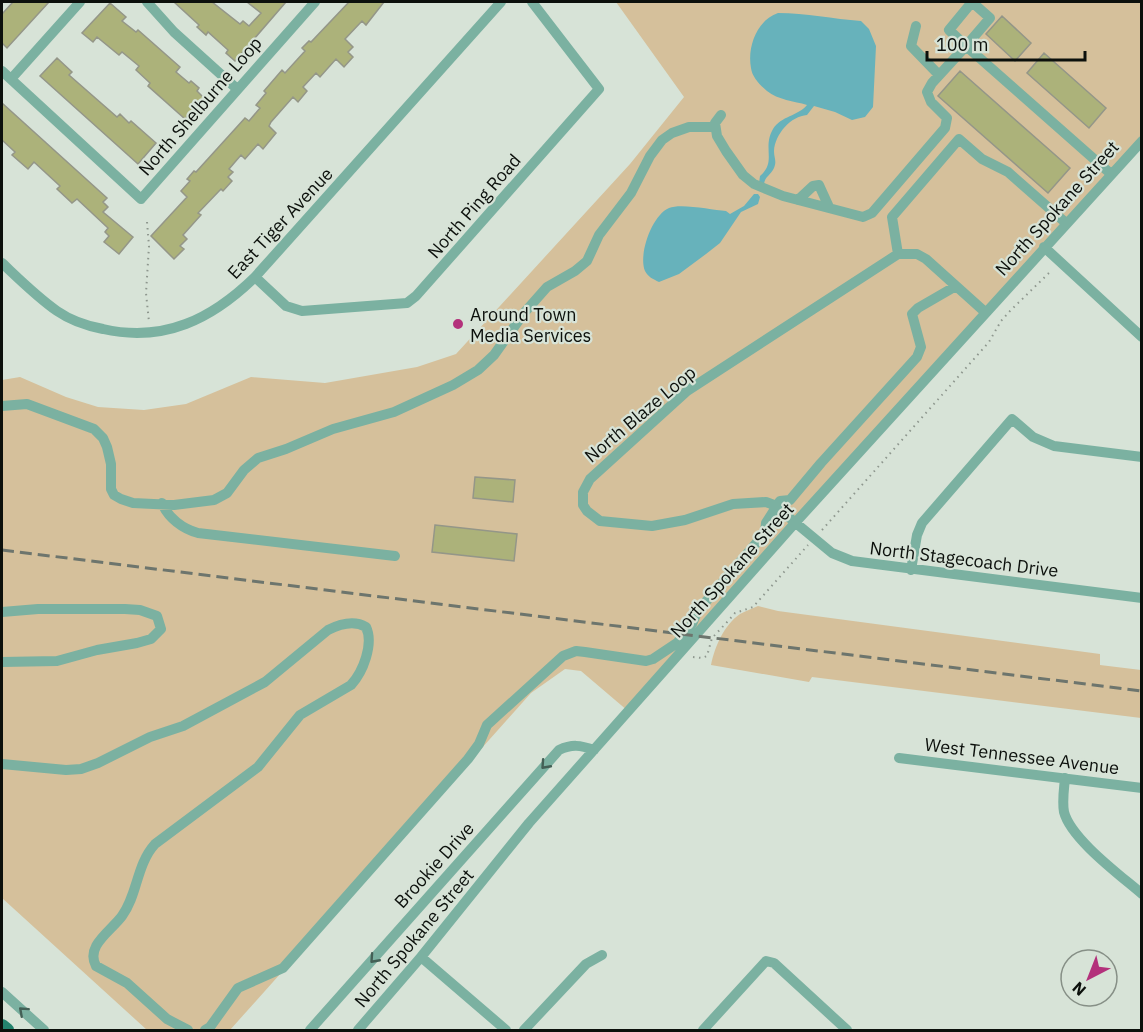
<svg xmlns="http://www.w3.org/2000/svg" width="1143" height="1032" font-family="'IBM Plex Sans',sans-serif">
<rect width="100%" height="100%" fill="#d7e3d7"/>
<path fill="#d5c09b" d="M616 2H1141V141L628 711 581 671 565 669 531 693 230 1030H147L2 898V380L20 377 66 397 98 407 144 410 186 404 251 377 325 383 417 367 456 354 630 164 684 97Z
M758 606 778 611 1100 654V665L1141 670V718L812 677 809 682 711 665C715 646 724 625 740 614 745 611 752 609 758 606Z"/>
<path fill="#67b2bb" d="M778 13C806 13 833 19 861 21L869 29 876 46 873 107 865 117 852 120 835 112 814 106 807 115C791 116 775 134 774 151 774 158 777 161 774 168 771 175 765 176 764 184L759 183 760 176C777 162 762 148 773 129 781 116 798 116 807 105 794 101 778 100 767 91 760 85 752 77 751 68 747 47 757 20 778 13Z
M754 194H758L760 197 758 204 741 212 720 243 706 254 679 274 659 282C653 279 648 277 645 271 638 255 652 215 669 208 681 203 712 210 726 211L730 214 744 206Z"/>
<path fill="#acb27a" stroke="#949688" stroke-width="1.5" d="M13 2H49L7 48 2 43V14Z
M174 2H212L240 24 243 21 249 26 261 13 247 2H286L235 61 226 53 228 50 208 32 206 35 197 27 199 25Z
M349 2H384L366 25 362 21 345 39 353 47 348 52 353 57 344 67 336 59 320 77 316 73 303 87 307 91 298 102 293 97 271 122 269 126 276 133 263 149 258 144 245 159 241 155 229 169 233 172 228 177 232 181 223 191 221 189 198 213 201 215 183 235 187 239 180 246 184 249 174 259 151 236 187 197 181 191 190 181 187 179 194 171 196 172 245 118 249 121 260 108 256 105 266 93 264 91 282 70 285 73 305 51 302 48 309 41 311 42Z
M110 3 126 17 122 21 136 32 138 30 180 67 176 72 189 83 191 81 199 88 197 91 204 98 185 119 148 86 150 83 136 70 139 66 122 52 119 55 97 37 93 42 82 33Z
M1002 16 1031 43 1015 61 986 34Z
M1044 53 1106 108 1089 128 1027 73Z
M57 58 72 72 69 75 117 117 120 114 129 123 131 121 156 143 138 164 40 76Z
M960 71 1070 168 1048 193 938 96Z
M2 103 107 198 103 202 108 207 103 212 133 237 119 254 104 242 109 236 105 232 108 228 77 199 72 203 57 189 60 186 34 162 28 169 12 155 15 152 2 140Z
M475 477 515 480 513 502 473 498Z
M435 525 517 534 514 561 432 552Z"/>
<g fill="none" stroke-linecap="round" stroke-linejoin="round">
<path stroke="#8e978e" stroke-width="2" stroke-dasharray="1.5 4.5" stroke-linecap="butt" d="M147 222 149 246 146 293 149 322
M822 530 989 342 1001 321 1010 311 1052 270
M693 657 702 658 707 656 712 638 729 620 735 613 753 607 808 545"/>
<path stroke="#7bb1a1" stroke-width="10" d="M147 2 174 32 236 88
M916 26 911 46 939 75
M2 71 141 199 315 2
M11 79 80 2
M721 115 715 123 717 136 726 151 743 175 754 184 783 196 863 217 872 213 945 128 947 118 931 102 927 92 932 83 966 46 949 30 972 2 990 18 966 46 1111 174
M798 200 813 186 819 185 829 207
M1044 247 1142 337
M898 254 892 217 959 139 982 159 1008 172 1066 223
M2 263C19 279 37 297 57 311 70 320 87 326 103 329 164 343 212 319 255 277L501 2
M255 277 286 306 302 311 407 303 416 296 599 89 532 2
M985 312 926 259 917 254H898L687 391 590 479 583 492V505L587 511 600 521 652 526 685 520 733 504 766 502 774 505 832 553 852 561 1142 598
M2 406 27 404 94 429 103 438 107 447 111 464V489L114 495 121 499 133 503 174 505 214 500 227 493 244 470 258 458 286 449 333 429 394 412 453 385 478 370 494 355 524 313 547 287 575 271 587 261 599 235 631 193 650 156 662 140 672 133 689 127H714
M162 503C168 518 183 529 198 533L395 556
M911 570 917 535 922 523 1012 419 1033 437 1054 446 1142 457
M2 612 38 609H125L140 610 157 616 161 629 151 639 137 643 97 650 57 661 2 662
M899 758 1142 788
M2 764 66 770 81 769 98 763 150 737 183 726 265 682 328 630C340 624 354 620 366 627 374 644 363 672 351 685L300 715 258 767 155 844C136 865 138 894 122 916 111 931 85 946 96 966L127 983 167 1019 188 1030
M1065 778C1064 789 1062 801 1064 812 1071 839 1120 875 1142 894
M421 957 506 1030
M2 992 44 1030
M205 1030 210 1027 238 988 283 968 468 759 479 744 487 725 563 656 576 651 585 652 646 661 653 659 677 643 692 624 697 612 765 533 766 523 780 501 790 500 821 463 917 357 921 347 912 314 918 308 956 286
M310 1030 559 750C572 744 580 745 594 750
M358 1030 421 957 529 823 795 523 1142 141
M524 1030 586 964 602 955
M703 1030 766 961 774 963 847 1030"/>
<path stroke="#24836e" stroke-width="14" d="M2 1026 7 1030"/>
<path stroke="#6d756d" stroke-width="3" stroke-dasharray="12 6" stroke-linecap="butt" d="M2 550 1142 691"/>
</g>
<defs><path id="oneway-chevron" d="M-2-3.5L2.5 0L-2 3.5" fill="none" stroke-width="1.6" stroke-linecap="round" stroke-linejoin="round" transform="scale(1.5)"/></defs>
<g stroke="#446056">
<use href="#oneway-chevron" transform="translate(545 765) rotate(132)"/>
<use href="#oneway-chevron" transform="translate(374 959) rotate(132)"/>
<use href="#oneway-chevron" transform="translate(23 1011) rotate(-138)"/>
</g>
<circle fill="#b3317b" stroke="#d7e3d7" stroke-width="2" cx="458" cy="324" r="6"/>
<g text-anchor="middle" dominant-baseline="central" stroke-width="4.5" stroke-linejoin="round" paint-order="stroke">
<g font-size="18" fill="#0c100c" stroke="#d7e3d7">
<text transform="translate(200 106) rotate(-49)">North Shelburne Loop</text>
<text transform="translate(474 206) rotate(-49)">North Ping Road</text>
<text transform="translate(1057 208) rotate(-48)">North Spokane Street</text>
<text transform="translate(280 223) rotate(-47)">East Tiger Avenue</text>
<text transform="translate(640 414) rotate(-40)">North Blaze Loop</text>
<text transform="translate(964 559) rotate(7)">North Stagecoach Drive</text>
<text transform="translate(732 570) rotate(-48)">North Spokane Street</text>
<text transform="translate(1022 756) rotate(7)">West Tennessee Avenue</text>
<text transform="translate(434 865) rotate(-48)">Brookie Drive</text>
<text transform="translate(414 938) rotate(-50)">North Spokane Street</text>
</g>
<g font-size="18" fill="#0c100c" stroke="#d7e3d7" text-anchor="start">
<text x="470" y="314">Around Town<tspan x="470" dy="21">Media Services</tspan></text>
</g>
</g>
<rect width="1143" height="1032" fill="none" stroke="#0c100c" stroke-width="6"/>
<g transform="translate(1089 978) rotate(222)"><circle r="28" fill="#d7e3d7" stroke="#868f86" stroke-width="1.5"/>
<path d="M0-4.5L10 22L0 15L-10 22Z" fill="#b3317b"/>
<text y="-9" font-size="16" font-weight="bold" text-anchor="middle" fill="#0c100c">N</text>
</g>
<path d="M927 51v9h158v-9" fill="none" stroke="#0c100c" stroke-width="3"/>
<text x="936" y="51" font-size="18" fill="#0c100c" stroke="#d7e3d7" stroke-width="4.5" paint-order="stroke">100 m</text>
</svg>
